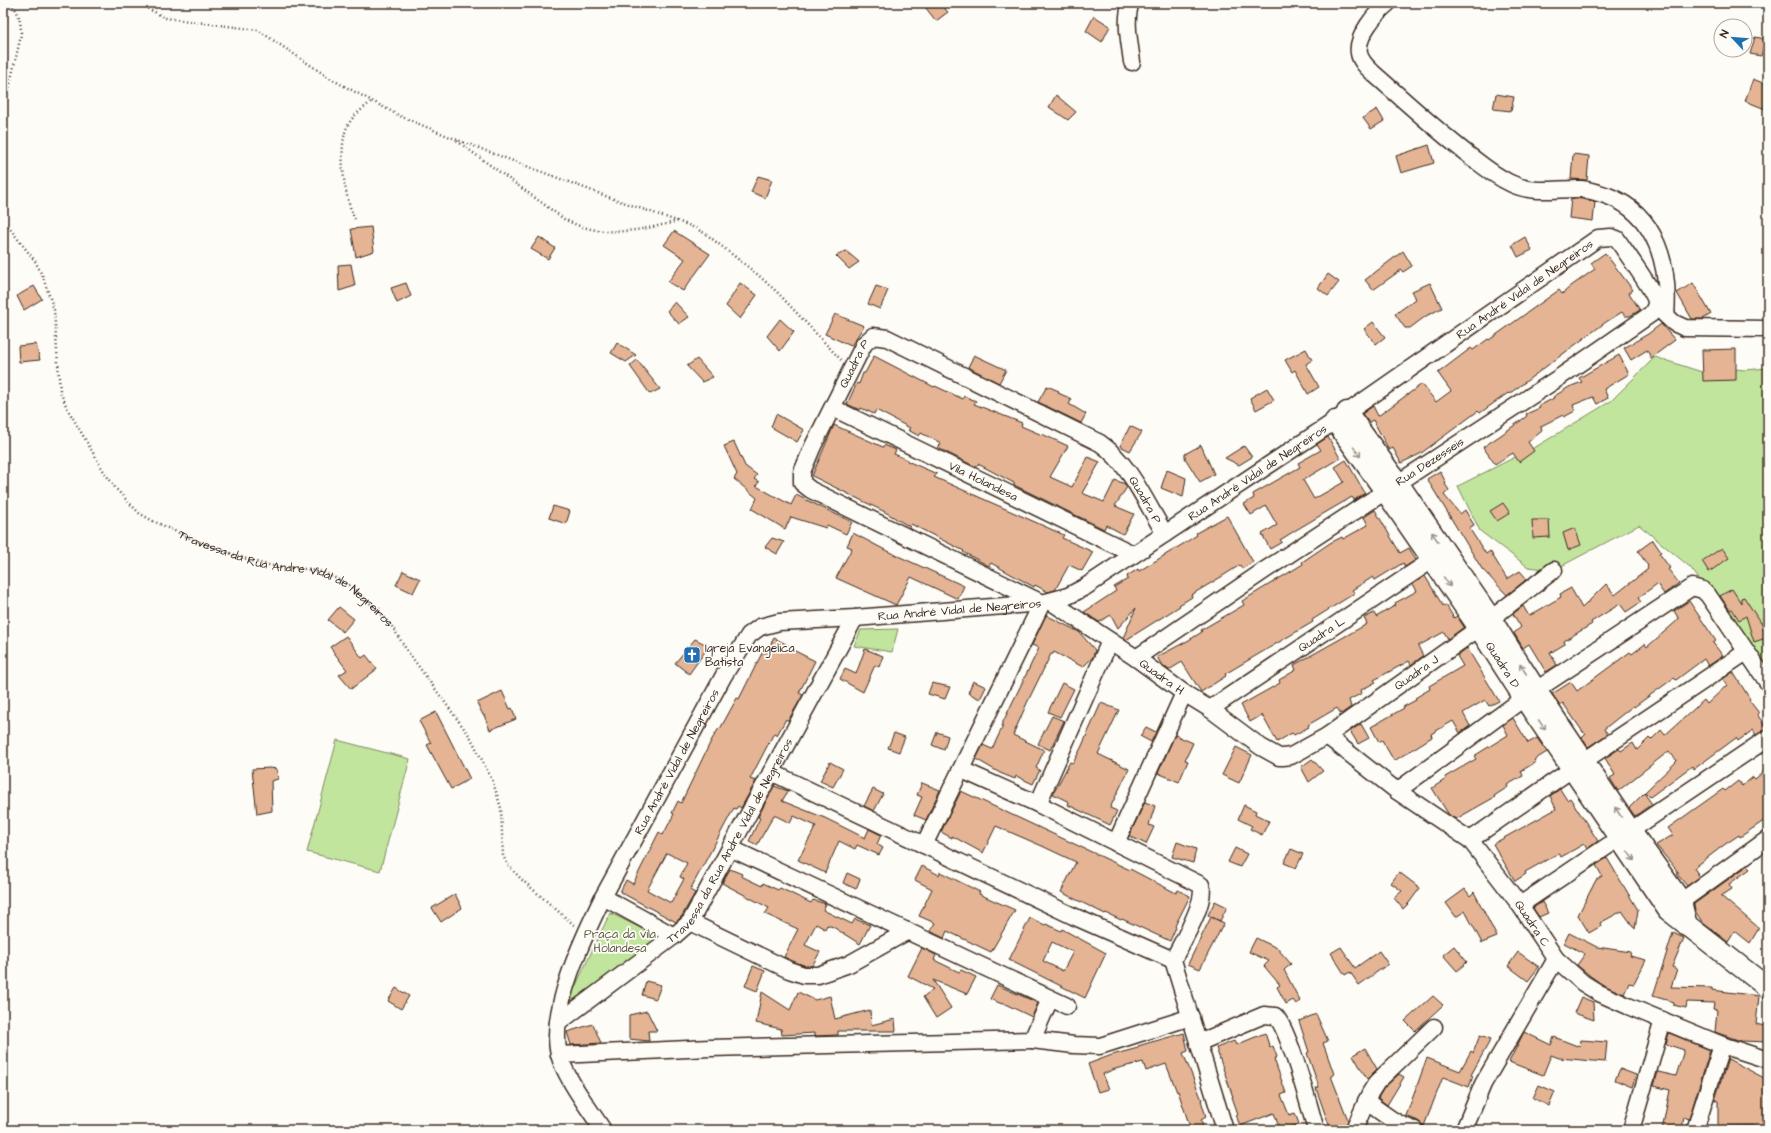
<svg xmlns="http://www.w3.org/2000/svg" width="1771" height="1133" font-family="'Architects Daughter',sans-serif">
<rect width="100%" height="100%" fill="#fdfcf7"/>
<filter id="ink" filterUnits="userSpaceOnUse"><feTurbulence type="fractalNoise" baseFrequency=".025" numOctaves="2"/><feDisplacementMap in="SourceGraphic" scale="8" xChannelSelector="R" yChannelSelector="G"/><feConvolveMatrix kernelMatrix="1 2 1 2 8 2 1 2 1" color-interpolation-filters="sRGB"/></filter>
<g filter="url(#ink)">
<path fill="#c2e59e" stroke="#7e885e" d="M1655 357 1705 373 1725 368 1745 370 1768 368V672L1690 567 1639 525 1554 570 1528 567 1480 531 1458 486 1539 445 1611 401Z
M898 629 892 652 854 646 861 630Z
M337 740 410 759 380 871 307 852Z
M610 913 661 938 567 1004Z"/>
<path fill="#e4b495" stroke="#3b2a1e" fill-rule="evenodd" d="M922 3H939L948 12 936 21Z
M1094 16 1110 26 1102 42 1086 31Z
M1755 37 1766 39 1761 56 1750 54Z
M1753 79 1768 85V110L1745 101Z
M1496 94 1514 97 1511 111 1493 109Z
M1056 95 1076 112 1068 120 1049 107Z
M1377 109 1384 121 1371 129 1363 118Z
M1429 145 1434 163 1401 173 1396 156Z
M1573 154 1589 156 1587 180 1571 179Z
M758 176 772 180 765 198 751 192Z
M1571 198 1583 199 1595 202 1593 221 1569 218Z
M371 227 374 251 356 257 351 229Z
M674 231 710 254 683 291 668 282 685 259 664 245Z
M539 237 555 248 548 259 531 249Z
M1525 237 1532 250 1518 257 1512 245Z
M846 251 859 262 849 269 836 256Z
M1403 251 1412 266 1403 272 1401 270 1373 290 1365 280Z
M1605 253 1633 290 1629 293 1640 310 1630 316H1625L1622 312 1606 322 1509 394 1508 393 1480 413 1478 411 1420 454 1401 463 1393 448 1389 450 1373 420 1369 422 1362 414 1373 406 1378 416 1422 384 1436 402 1451 391 1438 373 1471 348 1473 350 1488 339 1489 340 1559 290 1562 294 1571 286 1595 269 1591 263Z
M351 264 355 286 339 291 338 265Z
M1328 274 1339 282 1328 296 1318 288Z
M406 283 411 296 397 303 391 288Z
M740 283 757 295 740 319 726 306Z
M1430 283 1442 308 1426 316 1410 328H1405L1395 314 1416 299 1412 291Z
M1693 283 1711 314 1703 319H1692L1677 293Z
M34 286 42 299 24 310 17 296Z
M876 286 888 290 880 309 868 304Z
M675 302 689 317 679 324 667 311Z
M835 314 864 326 851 346 825 334Z
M780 319 794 332 780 351 767 336Z
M1373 322 1385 337 1376 344 1364 329Z
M1661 324 1675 340 1651 358 1647 350 1631 360 1624 348 1648 334Z
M617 343 636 355 626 362 611 353Z
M36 344 40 360 19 362 18 346Z
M1306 349 1312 360 1306 364 1319 387 1308 394 1295 370 1292 372 1285 360Z
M1736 349V380L1703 381 1702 350Z
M974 355 1006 370 999 383 968 367Z
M1619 355 1629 374 1604 389 1608 398 1597 404 1593 397 1573 405 1575 411 1564 417 1563 415 1541 426 1542 431 1528 442 1534 451 1519 462 1513 453 1495 464 1483 447 1501 435 1527 416 1526 414 1540 408 1539 406 1554 398 1553 397 1569 387 1582 382 1579 378Z
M874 356 934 387 935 386 963 399 964 396 976 401 974 404 1022 423 1021 426 1042 435V434L1068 446 1050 477 1072 487 1088 457 1100 462 1082 493 1104 502 1115 480 1125 484 1127 487 1115 506 1134 514 1123 534 1106 525 1104 529 1014 485V483L978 464 976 467 938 448 941 443 921 433 919 436 908 430 910 428 876 410 874 414 861 408 860 410 847 404 857 383 859 384 863 373H865Z
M697 359 713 377 702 382 687 366Z
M637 360 660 389 650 394 630 366Z
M1047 386 1059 391 1058 393 1072 399 1069 404 1086 414 1081 423 1038 402Z
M1267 388 1274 400 1256 410 1250 398Z
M776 414 804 430 797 442 771 427Z
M834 425 883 447 884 445 896 450 894 454 908 460 907 461 937 474 934 477 1064 535 1062 538 1093 552 1082 571 1069 565 1055 590 1048 592 1035 585 1034 587 991 563 989 566 963 552 964 551 911 524 910 527 885 512 812 476Z
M1130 426 1142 432 1130 451 1120 446Z
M1328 437 1340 458 1303 480 1314 499 1344 482 1335 467 1346 460 1365 493 1354 500 1352 497 1328 511 1296 530 1280 540 1282 542 1270 549 1262 534 1277 525 1266 506 1251 515 1244 504 1254 498 1253 494 1300 467 1298 463 1321 450 1317 444Z
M734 442 745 466 757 475 754 479 759 482 756 486 791 505 796 495 852 522 846 534 827 525 826 528 791 517 785 529 752 509 757 498 734 479 737 474 724 446Z
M1201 445 1214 474 1200 482 1185 458V454Z
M1244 446 1252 457 1239 465 1225 458Z
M1167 470 1186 478 1183 497 1161 488Z
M1440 471 1446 483 1445 484 1449 490 1444 495 1460 514 1465 510 1474 525 1469 528 1486 554 1490 551 1507 579 1520 571 1527 579 1507 595 1482 569 1427 479Z
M1503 503 1510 513 1497 521 1490 511Z
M553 506 570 511 566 524 549 518Z
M1375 510 1400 553 1409 548 1416 560 1405 567 1403 563 1375 580 1373 577 1352 590 1355 593 1312 620 1313 622 1225 674 1226 676 1201 692 1182 662 1169 670 1161 664 1157 657 1189 640 1202 632 1201 630 1244 605 1242 601 1303 564 1302 562 1330 543 1342 537 1343 539 1368 525 1364 517Z
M1227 516 1253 562 1242 569 1240 565 1221 577 1191 595 1192 597 1179 605 1180 606 1126 640 1123 638 1136 608 1118 628 1111 615 1099 622 1084 612 1116 591 1114 587 1128 579 1127 576 1138 569 1139 571 1183 544 1197 535 1196 533Z
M1532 520H1549L1550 537 1533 538Z
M1575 528 1581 545 1568 550 1563 533Z
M853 533 887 551 964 586 958 599 911 577 896 605 836 578 852 548 847 546Z
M772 538 784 542 777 554 765 547Z
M1653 540 1661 552 1659 553 1670 568 1668 569 1679 583 1664 594 1657 584 1638 598 1641 602 1626 612 1620 604 1591 622 1592 624 1564 641 1565 644 1550 653 1557 665 1546 672 1529 644 1523 648 1514 633 1521 627 1513 614 1523 606 1529 616 1561 597 1560 594 1571 588 1582 608 1606 584 1615 595 1648 569 1647 567 1648 566 1638 551Z
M1722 548 1729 558 1709 572 1702 561Z
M403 571 420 579 413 593 396 585Z
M1425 576 1443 606 1446 605 1454 618 1457 616 1464 627 1448 639 1444 632 1418 646 1423 656 1411 665 1409 661 1374 680 1376 682 1361 690 1362 693 1349 700 1351 707 1341 714 1337 708 1308 725 1309 727 1294 735 1292 733 1277 742 1262 715 1250 722 1241 705 1280 683 1279 680 1296 670 1294 665 1367 624 1364 618 1374 613 1376 617 1396 605 1395 603 1417 591 1413 584Z
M1732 589 1741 603V598L1744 597 1760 622H1761L1766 638 1754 642 1746 616 1739 620 1732 609 1730 610 1720 596Z
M1689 601 1716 641 1713 643 1723 656 1708 666 1704 659 1676 680 1674 678 1634 707 1633 706 1604 729 1608 734 1588 747 1582 738 1585 735 1563 703 1560 705 1552 694 1571 682 1577 691 1630 652 1632 654 1645 644 1647 647 1679 619 1674 611Z
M339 607 354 619 343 632 328 620Z
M1046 615 1079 632 1095 650 1093 657 1083 667 1054 652 1053 654H1051L1027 703 1013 735 1044 750 1036 768 1040 770 1033 784 1016 776 1015 779 1000 773 976 759 983 745 992 749 1003 726H1001L1039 648 1032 645Z
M346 636 362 658 366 655 377 669 351 689 339 675 347 670 330 647Z
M774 638 788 645 787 647 815 661 799 693 803 695 788 721 786 719 777 735 774 733 750 779 756 781 741 808 738 806 736 809 734 808 690 890 695 893 687 907 682 916 676 922 620 892 626 880 633 884 659 832 663 835 674 814 672 813 678 801 681 803 711 741 719 728 720 729 737 698 739 699 763 651 766 653ZM667 853 687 863 680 877 684 879 671 903 647 890Z
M695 639 709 646 689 674 675 663Z
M1467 648 1499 701 1489 706 1485 700 1463 713 1470 726 1460 733 1453 721 1431 734 1432 737 1394 761 1382 740 1379 742 1371 727 1404 708 1403 707 1416 700 1415 698 1430 689 1429 686 1463 666 1457 656Z
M865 649 883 656 879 667 875 665 863 692 840 679 845 669 856 674Z
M1733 672 1750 699 1749 700 1759 713 1757 714 1767 729 1756 735 1753 730 1738 741 1736 738 1694 769 1692 766 1650 797 1645 792 1677 761 1669 751 1618 791 1610 778 1615 775 1605 758 1619 749 1621 751 1633 743 1637 750 1649 738 1651 740 1661 730 1665 735 1704 700 1707 704 1727 685 1723 679Z
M973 681 986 687 980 699 968 693Z
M932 683 950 687 945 699 928 694Z
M1062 683 1074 689 1060 717 1048 712Z
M502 691 510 709 512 708 516 719 490 730 484 715H483L477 703Z
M1101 703 1119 710 1098 754 1129 769 1110 808 1117 811 1110 825 1068 805 1069 802 1053 794 1070 762 1073 763 1081 748Z
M436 712 470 779 451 789 427 745 431 743 419 721Z
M1052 716 1064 721 1050 750 1038 744Z
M1513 718 1528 743 1537 738 1547 752 1534 760 1536 762 1521 771 1523 776 1507 785 1508 787 1494 796 1495 797 1456 819 1449 815 1432 788 1446 779 1445 777 1476 759 1474 756 1508 735 1503 725Z
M1361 724 1369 738 1358 744 1350 731Z
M1146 727 1156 732 1151 742 1140 736Z
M937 732 948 736 944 750 932 745Z
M894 733 905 737 899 752 888 748Z
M1175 735 1193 743 1185 760 1188 761 1179 782 1158 773Z
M1236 747 1252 755 1239 783 1222 775Z
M1312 759 1323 771 1309 782 1301 767Z
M830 762 843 769 833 787 820 781Z
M270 768 277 769 278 779 271 781 272 811 257 814 252 769Z
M1768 768V818L1740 837 1739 835 1724 845 1694 868 1700 877 1687 886 1677 874 1679 873 1656 845 1673 835 1668 828 1723 789 1725 791 1738 781 1742 786 1753 777 1755 779Z
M922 783 940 790 926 820 914 815 922 797 917 795Z
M774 786 788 791 782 801 825 818 865 838 869 829 881 835 877 844 883 848 879 855 857 845 855 849 839 841 825 873 798 860 816 826 794 816 790 823 774 815 757 845 749 841 760 818 758 817Z
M873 789 883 794 874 811 864 806Z
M1560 789 1567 800 1570 798 1598 841 1587 849 1584 844 1561 857 1559 853 1525 872 1526 874 1515 881 1493 844 1556 809 1550 796Z
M961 791 1130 870V869L1176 893 1178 890 1190 896 1175 926 1176 927 1170 941 1122 919 1121 920 1106 913 1105 914 1061 892 1076 862 1042 846 996 826 983 853 952 836V838L941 832Z
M1644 793 1652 804 1635 816 1629 808Z
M1145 802 1155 806 1149 825 1154 827 1146 844 1129 836Z
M1244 805 1256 811 1255 814 1269 821 1262 835 1250 829 1252 826 1238 819Z
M1177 842 1196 849 1193 863 1172 857Z
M1235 848 1247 854 1240 867 1228 862Z
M1291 849 1303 854 1296 868 1284 863Z
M1607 858 1638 910 1635 929 1622 911 1600 923 1601 926 1589 933 1578 915 1596 880 1602 876 1596 865Z
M922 866 939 875 940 872 980 892 979 894 1015 910 991 952 947 931 944 938 930 931 935 923 919 916 932 889 915 880Z
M1747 866 1750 869 1729 884 1732 889 1721 896 1759 928 1750 943 1735 931 1728 942 1703 923 1695 911 1694 904Z
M730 869 742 874 741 876 762 886 763 883 778 890 780 888 811 903 813 900 826 904 823 910 852 924 855 919 870 925 860 944 833 927 827 925 825 929 816 924 805 945 820 952 812 966H806L793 961 784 957 798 929 765 914 769 908 722 883Z
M1399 872 1420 888 1409 903 1403 909 1394 898 1402 891 1391 883Z
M847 873 860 879 856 889 843 883Z
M1465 889 1470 896 1474 892 1497 937 1482 943 1465 911 1456 917 1446 903Z
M455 894 462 908 441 922 432 908Z
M1215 901 1227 907 1220 921 1208 915Z
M1542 902 1548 913 1539 917 1533 908Z
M1211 917 1224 923 1200 969 1188 964Z
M1030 918 1045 925 1046 924 1061 931 1062 929 1106 953 1085 998 1009 960ZM1052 942 1073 952 1063 971 1043 961Z
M1569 933 1597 947 1631 952 1630 956 1646 960 1634 984 1629 983 1624 994 1603 985 1589 975 1577 965 1585 954 1564 943Z
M1673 933 1684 938 1672 967 1677 969 1671 987 1712 988V990L1759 996 1756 1024 1768 1027V1042L1741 1041 1715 1032 1717 1010 1713 1009 1714 1003 1687 1002 1686 1008 1673 1005V1002L1653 996Z
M1256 938 1277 948 1291 964 1284 970 1300 1001 1296 1004 1293 1000 1286 1004 1277 987 1280 985 1264 966 1269 961 1249 952Z
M1454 946 1467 962 1457 971 1443 955Z
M1341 947 1355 968 1379 951 1388 964 1359 985 1350 972 1345 975 1331 953Z
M922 948 936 955 934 960 959 972 961 970 976 977 967 994 933 980 951 1008 936 1018 923 997 933 989 908 976Z
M1518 952 1539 967 1528 981 1508 966Z
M753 966 765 971 757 991 745 986Z
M646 981 661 985 656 999 642 995Z
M997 985 1038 1003 1032 1017 1003 1003 1002 1004 990 999Z
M396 988 409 996 401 1009 388 1001Z
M762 992 790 1010 798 992 815 1000 830 996 835 1019 870 1010 871 1025 895 1019 896 1031H838V1035L814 1036V1033L782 1035 781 1029 756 1023Z
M1433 996 1443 1005 1415 1031 1405 1021Z
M1581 997 1593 1002 1594 1020 1574 1013Z
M647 1011 657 1031H648L649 1041 629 1039V1015Z
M1316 1014 1328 1041 1323 1043 1334 1074 1331 1076 1348 1120 1346 1125 1333 1130H1331L1325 1114 1316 1088 1319 1087 1307 1053 1309 1052 1299 1021Z
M593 1024 601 1043 571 1045 567 1032Z
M1524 1032 1551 1045 1554 1037 1580 1047 1581 1040 1607 1042 1605 1062 1559 1058 1551 1055 1543 1075 1509 1062Z
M1184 1033 1188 1051 1183 1053 1202 1100H1201L1206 1117 1201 1120 1204 1130H1191L1178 1091 1177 1092 1166 1064 1146 1071 1143 1062 1115 1069 1103 1074 1109 1089 1098 1092 1088 1064 1112 1055 1138 1048V1046L1148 1043Z
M1265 1033 1270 1048 1273 1046 1277 1057 1274 1059 1286 1093 1281 1095 1289 1115 1295 1113 1299 1124 1284 1130H1280L1274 1113 1240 1126 1236 1115 1238 1114 1232 1097H1233L1216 1048 1234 1041 1236 1045Z
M1669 1033 1710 1050 1689 1119 1684 1117 1682 1130H1662L1670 1090 1654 1086 1658 1072 1676 1076 1684 1050 1666 1044Z
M1480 1035 1491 1039 1471 1075 1473 1076 1469 1087 1443 1077 1424 1126 1418 1121 1406 1116 1427 1058 1460 1071 1471 1051 1473 1053Z
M1365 1048 1377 1069 1367 1079 1353 1055Z
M1728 1059 1768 1080V1129L1753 1128V1126L1718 1127V1101L1715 1100Z
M1620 1069 1636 1075 1632 1087 1615 1080Z
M1399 1074 1404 1077 1387 1105 1378 1098 1384 1088Z
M1539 1085 1555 1092 1549 1106 1533 1098Z"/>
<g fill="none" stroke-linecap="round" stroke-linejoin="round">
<defs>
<g id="minor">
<path d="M1131 3C1124 20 1130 44 1132 62"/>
<path d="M1388 3C1376 13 1356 36 1359 53 1360 61 1368 68 1373 73 1405 101 1436 130 1470 156 1483 166 1495 176 1510 183 1534 195 1557 188 1581 189 1590 190 1599 193 1608 196 1657 214 1670 267 1666 315"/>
<path d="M1658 308 1674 323 1685 328 1768 329"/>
<path id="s2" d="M833 408 1133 554"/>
<path id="s3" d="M1050 601 1136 658 1184 693 1210 709 1261 747 1279 757H1283L1291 756 1327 736 1479 628 1554 570"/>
<path id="s4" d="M1210 709 1432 560"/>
<path id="s5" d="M1327 736 1397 791 1470 840 1520 905 1556 959 1583 983 1599 993 1628 1006 1722 1045 1768 1060"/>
<path d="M962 770 1038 804 1201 885C1207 902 1181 944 1173 960L1225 1130"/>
<path d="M771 772 1073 916 1173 960"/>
<path d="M1397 791 1524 698 1692 587 1703 590 1708 595 1768 683"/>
<path d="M1038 804 1110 641"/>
<path d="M1470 840 1572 769 1746 652"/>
<path d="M1116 843 1184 693"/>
<path id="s6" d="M924 845 1042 603 811 490 802 483V472L813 446 864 344 873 336 887 338 1100 443C1130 464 1146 503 1165 534"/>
<path d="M730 848 1067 1006"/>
<path d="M603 897 674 936"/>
<path d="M1520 905 1768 738"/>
<path d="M1672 908 1768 839"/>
<path d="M690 922 789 970 804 975H818L849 964 908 931"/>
<path id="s7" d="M558 1023 674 936 690 922 855 618"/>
<path d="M1032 1040 1074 1045 1100 1046 1191 1017"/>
<path d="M1198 1043 1264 1015 1275 1016C1288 1026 1310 1109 1316 1130"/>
<path d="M559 1055 710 1048 1032 1040 1050 999"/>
<path d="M1366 1101C1382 1113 1397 1125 1415 1130"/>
<path id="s8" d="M603 1130C590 1110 564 1076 559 1054 548 1011 584 936 603 897L724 675 749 635 760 627 779 622 855 618 1042 603 1068 596 1085 587 1335 421 1598 238 1611 237 1617 239C1624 250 1655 292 1656 302 1656 307 1654 310 1651 314L1557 379 1265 570 1136 658"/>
<path d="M1354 1130 1370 1093 1377 1082 1434 1027"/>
<path d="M1464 1130 1483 1084 1556 959"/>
<path d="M1631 1130 1663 1020"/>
<path d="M1695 1130 1722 1045"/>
</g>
<g id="tertiary">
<path d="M1347 412 1398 483 1491 619 1536 690 1630 830 1681 901 1687 926"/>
<path id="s9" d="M1335 421 1385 491 1479 628 1524 698 1668 910 1768 988"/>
</g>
</defs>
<use href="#minor" stroke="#3b2a1e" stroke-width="19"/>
<use href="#tertiary" stroke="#3b2a1e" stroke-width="23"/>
<g stroke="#3b2a1e" stroke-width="2.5" stroke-dasharray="1 3" stroke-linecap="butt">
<path d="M137 3 166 18 258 30 331 79 400 116 455 139 611 198 691 226 706 234 757 274 778 293 841 360"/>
<path d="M3 115 21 35C21 22 19 12 11 3"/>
<path d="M457 141 564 219C600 239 640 231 678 221"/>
<path d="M355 219C344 199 337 145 348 125 353 115 364 108 372 101"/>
<path id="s1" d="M3 220 35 261 43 277 54 310 60 391 67 408 103 470 116 489 139 513 153 521 196 541 255 562 278 567 299 568 322 572 348 584 372 605 391 625 408 652 471 738 493 782 501 808 503 856 508 865 521 879 574 925"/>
</g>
<use href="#minor" stroke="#fdfcf7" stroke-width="16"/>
<use href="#tertiary" stroke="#fdfcf7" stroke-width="20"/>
</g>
<defs><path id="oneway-shaft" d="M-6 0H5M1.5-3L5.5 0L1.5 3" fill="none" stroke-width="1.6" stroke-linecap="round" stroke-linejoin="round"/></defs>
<g stroke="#9c938a">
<use href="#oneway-shaft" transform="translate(1357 452) rotate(54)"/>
<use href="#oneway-shaft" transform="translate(1435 537) rotate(-124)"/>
<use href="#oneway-shaft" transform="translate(1447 582) rotate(56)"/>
<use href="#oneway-shaft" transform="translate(1523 669) rotate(-123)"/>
<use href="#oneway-shaft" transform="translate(1542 725) rotate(56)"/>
<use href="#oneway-shaft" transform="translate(1618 812) rotate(-123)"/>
<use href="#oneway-shaft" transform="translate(1631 856) rotate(55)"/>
</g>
</g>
<defs>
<symbol id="church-square" viewBox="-11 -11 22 22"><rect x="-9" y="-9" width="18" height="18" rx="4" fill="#1f6fb2" stroke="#fdfcf7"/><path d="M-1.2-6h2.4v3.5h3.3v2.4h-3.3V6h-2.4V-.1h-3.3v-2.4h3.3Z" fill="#fff"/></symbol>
</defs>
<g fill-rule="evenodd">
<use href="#church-square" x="682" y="645" width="20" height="20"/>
</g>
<g text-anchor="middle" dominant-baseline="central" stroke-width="3.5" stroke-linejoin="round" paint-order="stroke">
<g font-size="12" fill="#3b2a1e" stroke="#fdfcf7">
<text stroke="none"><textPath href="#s8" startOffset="1428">Rua André Vidal de Negreiros</textPath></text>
<text stroke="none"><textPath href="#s6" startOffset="669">Quadra P</textPath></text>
<text transform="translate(1430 462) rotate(-33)">Rua Dezesseis</text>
<text stroke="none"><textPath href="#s8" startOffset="1104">Rua André Vidal de Negreiros</textPath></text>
<text stroke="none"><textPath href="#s2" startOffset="167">Vila Holandesa</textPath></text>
<text stroke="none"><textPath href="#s6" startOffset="1028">Quadra P</textPath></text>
<text stroke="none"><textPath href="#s1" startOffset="496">Travessa da Rua Andre Vidal de Negreiros</textPath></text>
<text stroke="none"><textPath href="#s8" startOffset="768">Rua André Vidal de Negreiros</textPath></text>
<text stroke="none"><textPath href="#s4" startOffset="134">Quadra L</textPath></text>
<text stroke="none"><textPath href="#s9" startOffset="296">Quadra D</textPath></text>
<text stroke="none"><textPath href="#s3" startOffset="440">Quadra J</textPath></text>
<text stroke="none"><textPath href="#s3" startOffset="135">Quadra H</textPath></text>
<text stroke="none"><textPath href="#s8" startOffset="408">Rua André Vidal de Negreiros</textPath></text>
<text stroke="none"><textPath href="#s7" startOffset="256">Travessa da Rua Andre Vidal de Negreiros</textPath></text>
<text stroke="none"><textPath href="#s5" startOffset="281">Quadra C</textPath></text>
</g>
<g font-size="12" fill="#3b2a1e" stroke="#fdfcf7" text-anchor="start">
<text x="705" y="648">Igreja Evangelica<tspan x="705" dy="14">Batista</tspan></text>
</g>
<g font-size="12" fill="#5d593e" stroke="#fdfcf7">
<text x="620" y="934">Praça da vila<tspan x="620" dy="14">Holandesa</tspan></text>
</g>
</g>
<rect width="1771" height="1133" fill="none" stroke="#fdfcf7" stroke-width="16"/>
<rect x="8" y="8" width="1755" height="1117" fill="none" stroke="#3b2a1e" stroke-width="1.5" filter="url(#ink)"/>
<g transform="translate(1733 38) rotate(296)"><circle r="19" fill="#fdfcf7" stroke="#afa8a0"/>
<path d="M0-3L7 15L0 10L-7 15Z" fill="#1f6fb2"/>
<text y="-6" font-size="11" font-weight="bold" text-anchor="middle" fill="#3b2a1e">N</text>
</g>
</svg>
